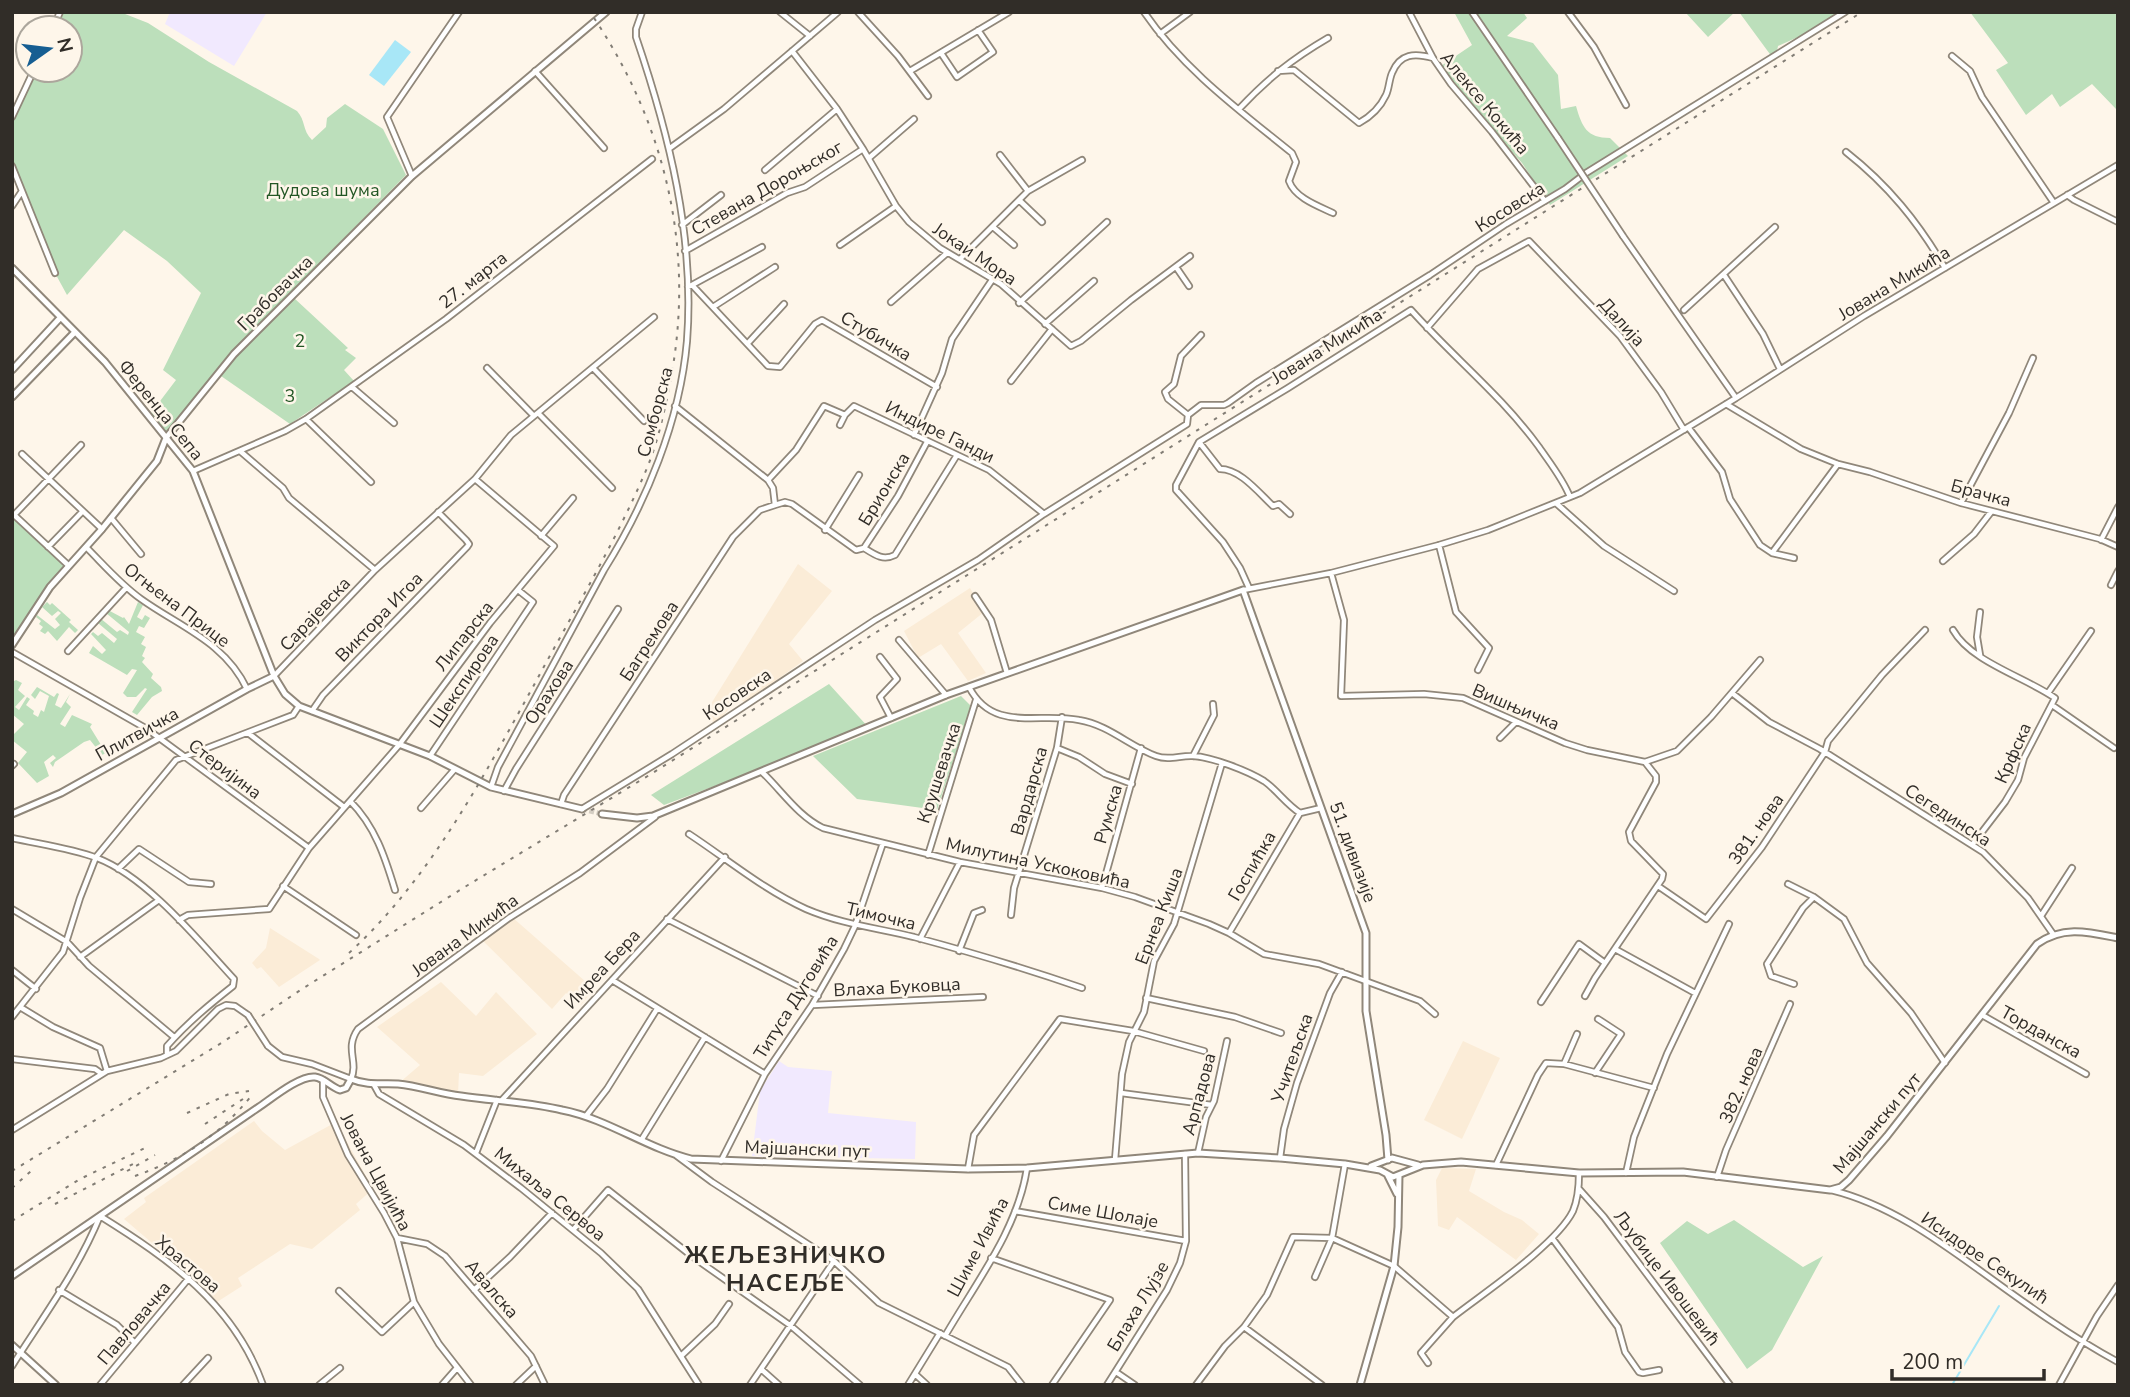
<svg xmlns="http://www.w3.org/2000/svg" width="2130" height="1397" font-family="'Nunito Sans',sans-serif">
<rect width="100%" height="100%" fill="#fef6ea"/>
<path fill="#fbecd7" d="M798 564 832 591 789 644 803 661 745 703 739 697 716 724 704 715Z
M970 588 984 612 958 633 986 673 968 681 941 644 918 658 904 631Z
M512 917 594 989 581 1005 566 993 552 1009 482 940Z
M270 928 319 959 320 960 279 987 261 967 257 969 252 963 266 948Z
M441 982 476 1016 496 992 537 1034 483 1076 459 1073 458 1094 399 1083 420 1065 377 1027Z
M1463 1041 1500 1058 1462 1139 1424 1120Z
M254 1121 262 1131 285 1150 336 1122 373 1189 356 1204 360 1210 312 1249 290 1244 238 1278 242 1286 217 1302 196 1275 193 1278 124 1219 146 1202 144 1198Z
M1442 1168 1476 1169 1469 1191 1504 1212 1522 1220 1539 1234 1516 1260 1457 1217 1449 1230 1438 1226 1436 1180Z"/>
<path fill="#f1e9fe" d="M170 12H267L234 66 165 24Z
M779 1061 788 1067 832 1071 828 1113 916 1122 915 1159 752 1156 760 1091Z"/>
<path fill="#bcdfbb" d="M60 12H120L148 23 209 62 297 111C306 121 302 130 312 140L326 127 327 118 345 104 383 129 406 175 232 352 166 434 148 417 176 380 163 370 201 293 167 261 124 230 67 295 55 273 12 167V117L34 70H70V28H53Z
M1454 12H1523L1527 18 1507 36 1533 43 1558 75 1561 109 1576 106C1582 127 1587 138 1610 138L1628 156 1550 205 1522 163 1473 108 1441 66 1472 45Z
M1685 12H1735L1708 37Z
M1739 12H1854L1778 46 1775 61Z
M1970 12H2118V107L2116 109 2092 84 2060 107 2052 94 2026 115 1996 70 2008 63Z
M294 298 348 348 345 350 356 358 344 370 354 381 290 424 221 376 237 356Z
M12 516 66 565 12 642Z
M47 602 50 605 52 603 71 620 69 622 78 630 75 633 69 627 57 641 48 631 45 634 40 631 43 627 39 624 41 621 36 617 37 615 55 629 60 625 55 619 61 613 58 611 52 616 42 607Z
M138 602 143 605 137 617 142 620 145 615 150 618 144 628 139 626 136 632 145 637 141 644 146 647 142 656 145 658 142 662 153 674 151 678 161 687 162 691 152 697 137 715 132 712 147 689 145 688 136 697H127L123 693 137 670 132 669 127 675 89 653 93 646 102 654 106 650 91 634 93 632 98 636 102 633 114 643 117 639 98 623 100 618 117 632 120 630 128 635 129 632 106 613 108 610 123 618 124 617 129 624Z
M16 680 22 683 18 690 25 696 15 707 19 710 27 697 30 699 26 705 34 711 33 714 38 717 41 710 44 712 49 696 40 691 35 699 31 695 37 687 54 697 57 693 59 694 55 705 61 708 70 694 66 702 71 707 60 724 65 727 72 715 92 724 90 727 106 753 102 755 90 740 84 742 55 762 53 767 50 763 56 758 53 755 44 762 49 776 37 783 18 763 27 752 12 740V736L24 724 12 714V682Z
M829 684 869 728 664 805 651 795Z
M961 696 971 706 937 810 857 799 813 756Z
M1734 1220 1803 1267 1823 1256 1772 1350 1747 1369 1660 1243 1687 1221 1708 1234Z"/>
<path fill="#a8e7f7" d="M395 40 411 52 384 86 369 75Z"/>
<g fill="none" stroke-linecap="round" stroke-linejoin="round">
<path stroke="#a8e7f7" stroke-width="2" d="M1952 1385 1999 1306"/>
<path stroke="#d5cec3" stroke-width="5" stroke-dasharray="5 2.5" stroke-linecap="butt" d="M582 809 602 814"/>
<defs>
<path id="minor" d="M780 12 810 36
M858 12 898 56 928 96
M1144 12C1183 69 1239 110 1292 153L1296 162 1289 181C1295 198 1318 206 1333 213
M1409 12 1433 58 1451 84 1492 132 1545 201
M1472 12 1558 138
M1568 12 1594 47 1626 105
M53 28 60 12
M1160 34 1190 12
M792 51 837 109 863 149 896 206 909 222 940 248 1001 284 1071 346 1081 341 1131 300 1190 256
M941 53 957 77 993 52 978 30
M1952 56 1970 71 1982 97 2054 203
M535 71 604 148
M910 71 1009 12
M1278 71 1294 70 1359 123C1370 117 1380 108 1386 95 1389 89 1389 80 1392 73 1400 53 1415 53 1433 58
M1239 109C1267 79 1292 59 1328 38
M12 117 34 70
M670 148 724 109 838 12
M1846 152C1888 185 1918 222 1945 268
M1000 155 1028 191
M869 158 914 119
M12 166 55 273
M765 170 837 109
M412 176 387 117 459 12
M2067 195 2074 200 2118 222
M1019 200 1042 222
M12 206 22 191
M682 225 721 195
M993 227 1014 245
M1623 236 1736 398
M840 245 896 206
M685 251 787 193 805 187 863 149
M960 259 1028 191 1082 160
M1176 267 1189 286
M1724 275 1763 334 1780 369
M692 285 762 247
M688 287 692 285 768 366 780 367 815 324 822 320 937 387
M891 302 947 253
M1019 303 1107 222
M713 307 775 267
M1684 310 1775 227
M1045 324 1094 281
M1427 328 1478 269 1529 241 1620 336 1661 392 1684 430
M748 343 784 304
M487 368 534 416
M593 368 644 421
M1011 381 1052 329
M352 387 394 423
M1726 404 1801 449 1838 464 1870 472 1961 503 2100 539 2118 547
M675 406 768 480 773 488 775 505 785 502 792 504 856 550 864 548
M538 413 612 488
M1188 415 1201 405H1224L1228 403 1256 383 1430 275 1506 224 1565 189 1586 173 1845 12
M306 419 371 482
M840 425 845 415
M1688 427 1722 472 1730 499 1760 545 1772 553 1794 558
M914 435 942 373 952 339 992 280
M1199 442 1220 469C1240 469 1258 492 1273 506L1279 504 1290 514
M240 451 283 488 289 498 375 570
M22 454 102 529
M193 471 285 431 306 419 446 319 652 159
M768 480 796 450 824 406 845 415 854 406 989 470 1044 514
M1961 503 2009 413 2033 358
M1557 504 1604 546 1674 591
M12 513 68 565
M14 515 81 445
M111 518 141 554
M825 530 859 475
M541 536 573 498
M2101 540 2118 507
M1439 545 1456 612 1489 648 1478 670
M48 547 83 511
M86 547C104 565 120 584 141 599 180 627 225 642 247 689
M864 548C875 555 883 561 895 555L957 455
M864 548 898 496 927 442
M1772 553 1838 464
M1943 561 1974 534 1991 512
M1331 573 1344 620 1341 696 1424 694 1463 698 1565 743 1587 750 1645 762 1677 751 1711 717 1760 660
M2111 585 2118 571
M1249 588 1240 568 1223 542 1176 490V485L1199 442 1288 388 1411 310C1453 357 1501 395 1539 447 1550 463 1563 479 1570 497
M1243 590 1331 573 1439 545 1488 530 1580 493 1736 398 1864 316 2118 165
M975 596 991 620 1007 673
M1980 612 1977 637 1980 655
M1953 630C1971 662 2025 677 2055 698L2024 758 2018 780 2005 802 1972 845
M899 640 946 695
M68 651 126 588
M12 652 147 729 309 848
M880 657 897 679 880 697 891 718
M274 676 375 570 475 479 511 435 654 317
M969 687C993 733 1038 712 1079 720 1109 725 1129 746 1156 756 1169 761 1181 755 1193 756 1212 757 1248 771 1264 781 1277 790 1286 804 1300 813L1321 808
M1732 693 1769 722 1820 749 1983 852 2028 898 2053 934
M2048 693 2091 631
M2052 705 2114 748
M312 711 323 695 467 547 469 544 466 540 438 512
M248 733 344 807
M1500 738 1516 722
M1057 748 1079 757 1105 774 1132 784
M430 756 533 602 518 590
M1193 756 1214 715 1213 704
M12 766 14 764
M762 772C782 791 798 816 823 828L960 862 1102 888 1135 897 1209 924 1229 933 1264 954 1319 964 1420 1001 1435 1014
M491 787 498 767 604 570C646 503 680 421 687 341 695 237 669 134 636 37V29L642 12
M504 791 516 769 618 609
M350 801C375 826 385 857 395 890
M561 804 564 795 733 537 760 510 775 505
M421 808 454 770
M582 809 672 754 875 620 978 560 1044 514 1187 424 1188 415 1168 399 1165 392 1174 384 1181 356 1201 335
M689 834C727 859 764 890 806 909 841 924 877 928 914 937 970 952 1027 969 1082 988
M12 838C39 844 71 848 97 858 147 877 198 940 234 979L233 986C209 1005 187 1023 167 1046V1055
M928 855 976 700
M118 869 139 849 189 882 211 884
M1788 884 1814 897 1844 919 1867 963 1911 1013 1945 1063
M283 886 356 935
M1658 886 1706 919 1762 847 1825 752 1828 741 1882 675 1925 630
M1102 888 1141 748
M12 909 67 942 89 966 174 1037
M1011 915 1014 888 1057 748 1062 717
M2041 916 2072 868
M667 919 818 996
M179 920 188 915 269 909 309 848 399 745 490 623 554 546 475 479
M1229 933 1300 813
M920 939 960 862
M1615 949 1695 993
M959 951 974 913 982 910
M80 957 159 900
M12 970 36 989
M612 980 765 1074
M1794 984 1771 976 1767 964 1803 908 1814 897
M1585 996 1595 978 1662 879 1663 874 1631 841 1629 832 1656 782V776L1645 762
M1146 998 1235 1017 1281 1033
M1541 1002 1579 944 1605 963
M813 1005 983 997
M20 1007 53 1027 100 1048 107 1071
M1982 1015 2086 1074
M12 1017 63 952 80 898 96 857 176 760 293 715 299 706
M268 1046 282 1057 312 1064 351 1079C359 1061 344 1049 358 1029L509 918 580 873 655 817
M12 1059 95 1069 102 1074
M1564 1064 1577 1034
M1595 1073 1621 1034 1598 1019
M323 1080V1097L348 1155 384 1213 397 1238 414 1302 439 1344 471 1385
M374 1085 379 1094 464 1145 521 1188 601 1253 638 1289 699 1385
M1121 1093 1212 1105
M502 1100 725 857
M586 1116 607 1089 657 1009
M12 1130 107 1071 161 1058 176 1051 218 1009 226 1005 235 1006 248 1015
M642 1139 705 1037
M476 1153 497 1100
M1198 1153 1206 1117 1214 1101 1227 1041
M677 1156 712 1182 834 1261 879 1303 1008 1367 1022 1385
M1280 1158 1284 1129 1297 1083 1330 993 1342 972
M1115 1160 1122 1074 1129 1042 1144 1012 1154 961 1174 924 1222 763
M721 1161 765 1074 812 1005 844 949 855 926 883 843
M1496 1165 1538 1075 1546 1063 1564 1064 1654 1088
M968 1169 974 1135 1060 1019 1133 1031 1204 1051
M1626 1173 1634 1137 1667 1054 1729 924
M1717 1177 1726 1150 1790 1004
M1579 1189 1604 1217 1730 1385
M1831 1190C1888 1204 1935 1238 1982 1272 2026 1304 2070 1336 2118 1362
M1015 1211 1186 1241
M573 1230 608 1190 693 1257 791 1326 860 1385
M397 1238 427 1244 445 1256 531 1356 545 1385
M1552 1238 1618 1327 1625 1352 1639 1372 1643 1373 1659 1370
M991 1258 1110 1300 1052 1385
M1315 1277 1332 1238 1345 1164
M59 1290 117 1325 135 1343
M474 1290 510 1257 552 1213
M339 1291 382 1332 414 1302
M1244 1327 1322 1385
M945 1336C975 1284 1018 1229 1027 1168
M681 1356 715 1324 729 1304
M1428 1363 1421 1353 1453 1317
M12 1366C43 1317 78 1270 100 1216 169 1259 234 1304 263 1385
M761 1369 779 1385
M1116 1372 1135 1385
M915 1374 927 1385
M100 1385 189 1278
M183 1385 208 1358
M319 1385 340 1368
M442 1385 456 1369
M516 1385 536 1366
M750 1385 834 1261
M908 1385 940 1333
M1107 1385 1167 1290 1180 1263 1186 1241 1185 1154
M1196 1385 1225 1346 1244 1327 1267 1295 1293 1237 1332 1238 1394 1266 1453 1317C1485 1292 1556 1245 1573 1211 1578 1199 1579 1186 1579 1173
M2059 1385 2097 1316 2118 1285"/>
<path id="tertiary" d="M12 268 105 362 193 471 274 676 285 694 299 706 430 756 491 787 582 809
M12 370 60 318
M12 397 75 332
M12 645 50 587 102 529 157 461 166 438 234 354 412 176 606 12
M12 814 61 793 247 689 274 676
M602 814 637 818 653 816 946 695 1243 590 1366 933V1011L1386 1135 1388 1160
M1371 1166 1392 1158 1418 1165
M1387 1174 1397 1194
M12 1276 259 1107C271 1099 300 1075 315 1077 324 1078 331 1087 340 1090L346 1088 351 1079C368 1086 381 1083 398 1084 420 1086 440 1094 461 1096 495 1101 528 1102 562 1110 608 1119 646 1148 691 1159L968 1169 1027 1168 1198 1153 1280 1158 1345 1164 1380 1170 1393 1177 1423 1165 1461 1162 1579 1173 1683 1172 1830 1190 1841 1187 1849 1180 1887 1136 2037 944C2063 925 2089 932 2118 938
M12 1345 56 1385
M1360 1385 1394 1266 1398 1227 1399 1175"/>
</defs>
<use href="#minor" stroke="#90877a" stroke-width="8"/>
<use href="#tertiary" stroke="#90877a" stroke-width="9"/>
<use href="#minor" stroke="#fff" stroke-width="4.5"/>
<use href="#tertiary" stroke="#fff" stroke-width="5"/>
<path stroke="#827d75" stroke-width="2" stroke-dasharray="3.5 7" stroke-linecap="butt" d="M349 953C430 879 482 779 534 685 571 616 613 547 644 475 657 446 664 414 670 383 696 251 666 123 590 12
M187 1113 229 1094 249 1091
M205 1124 243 1099
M12 1171 223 1042 302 989 468 885 651 774 1862 12
M127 1171 155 1155
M135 1176C183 1159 220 1135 252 1095
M12 1188 31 1171
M55 1204 133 1164
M12 1221 80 1179 149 1146"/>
<defs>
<path id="minor-bridge" d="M1558 138 1623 236
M248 1015 268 1046"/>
</defs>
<use href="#minor-bridge" stroke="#90877a" stroke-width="8" stroke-linecap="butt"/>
<use href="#minor-bridge" stroke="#fff" stroke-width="4.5"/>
</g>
<g text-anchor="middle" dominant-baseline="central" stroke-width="5" stroke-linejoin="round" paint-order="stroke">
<g font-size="18" fill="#312d28" stroke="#fef6ea">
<text transform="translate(1485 103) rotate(50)">Алексе Кокића</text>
<text transform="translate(767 188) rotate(-30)">Стевана Дороњског</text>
<text transform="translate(1510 207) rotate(-32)">Косовска</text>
<text transform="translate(975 254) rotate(34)">Јокаи Мора</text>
<text transform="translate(473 280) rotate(-38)">27. марта</text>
<text transform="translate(1894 283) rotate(-31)">Јована Микића</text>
<text transform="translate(275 293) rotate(-45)">Грабовачка</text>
<text transform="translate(1622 322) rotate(48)">Далија</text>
<text transform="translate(876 336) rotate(31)">Стубичка</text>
<text transform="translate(1327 346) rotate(-32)">Јована Микића</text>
<text transform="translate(161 410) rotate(51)">Ференца Сепа</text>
<text transform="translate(655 412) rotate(-75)">Сомборска</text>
<text transform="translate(940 432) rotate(26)">Индире Ганди</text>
<text transform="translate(884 489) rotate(-59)">Брионска</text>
<text transform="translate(1981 493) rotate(15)">Брачка</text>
<text transform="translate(177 605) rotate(37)">Огњена Прице</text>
<text transform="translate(315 614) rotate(-47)">Сарајевска</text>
<text transform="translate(379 617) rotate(-46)">Виктора Игоа</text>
<text transform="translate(464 636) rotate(-52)">Липарска</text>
<text transform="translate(649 641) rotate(-57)">Багремова</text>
<text transform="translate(464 681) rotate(-56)">Шекспирова</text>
<text transform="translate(549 692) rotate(-57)">Орахова</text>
<text transform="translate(737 694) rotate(-34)">Косовска</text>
<text transform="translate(1516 707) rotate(23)">Вишњичка</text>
<text transform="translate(137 734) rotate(-29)">Плитвичка</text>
<text transform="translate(2013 753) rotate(-66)">Крфска</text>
<text transform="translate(225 769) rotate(37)">Стеријина</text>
<text transform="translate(939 773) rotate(-72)">Крушевачка</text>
<text transform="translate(1029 791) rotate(-74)">Вардарска</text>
<text transform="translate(1108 814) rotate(-74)">Румска</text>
<text transform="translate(1948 815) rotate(33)">Сегединска</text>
<text transform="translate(1756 829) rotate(-55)">381. нова</text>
<text transform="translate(1353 852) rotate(70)">51. дивизије</text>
<text transform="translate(1038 863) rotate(12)">Милутина Ускоковића</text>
<text transform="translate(1252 866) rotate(-60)">Госпићка</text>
<text transform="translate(881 916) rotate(13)">Тимочка</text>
<text transform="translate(1159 916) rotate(-69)">Ернеа Киша</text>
<text transform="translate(465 935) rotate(-36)">Јована Микића</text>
<text transform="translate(602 969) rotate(-47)">Имреа Бера</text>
<text transform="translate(897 987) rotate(-3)">Влаха Буковца</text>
<text transform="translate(796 997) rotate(-58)">Титуса Дуговића</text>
<text transform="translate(2041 1032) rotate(29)">Торданска</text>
<text transform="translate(1292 1058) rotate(-71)">Учитељска</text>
<text transform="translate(1741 1085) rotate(-66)">382. нова</text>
<text transform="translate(1199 1094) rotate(-75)">Арпадова</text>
<text transform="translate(1877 1123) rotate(-50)">Мајшански пут</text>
<text transform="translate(807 1149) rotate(2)">Мајшански пут</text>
<text transform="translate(376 1172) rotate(62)">Јована Цвијића</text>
<text transform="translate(550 1194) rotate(39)">Михаља Сервоа</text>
<text transform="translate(1103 1212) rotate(10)">Симе Шолаје</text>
<text transform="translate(978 1247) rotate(-62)">Шиме Ивића</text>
<text transform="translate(1985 1258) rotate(34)">Исидоре Секулић</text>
<text transform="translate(188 1264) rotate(40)">Храстова</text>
<text transform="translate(1667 1278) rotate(53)">Љубице Ивошевић</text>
<text transform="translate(492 1289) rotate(49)">Авалска</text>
<text transform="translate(1138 1306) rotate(-59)">Блаха Лујзе</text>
<text transform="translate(134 1323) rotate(-50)">Павловачка</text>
</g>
<g font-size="18" fill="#235725" stroke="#fef6ea">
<text x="323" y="190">Дудова шума</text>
<text x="300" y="341">2</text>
<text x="290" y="396">3</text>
</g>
<g font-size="24" font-weight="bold" letter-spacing="2" fill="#312d28" stroke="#fef6ea">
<text x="786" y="1255">ЖЕЉЕЗНИЧКО<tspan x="786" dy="28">НАСЕЉЕ</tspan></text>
</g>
</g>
<rect width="2130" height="1397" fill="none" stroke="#312d28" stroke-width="28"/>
<g transform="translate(49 49) rotate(76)"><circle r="33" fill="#fef6ea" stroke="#aca69c" stroke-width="2"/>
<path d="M0-5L12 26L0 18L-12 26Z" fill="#165e92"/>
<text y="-10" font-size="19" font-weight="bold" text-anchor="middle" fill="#312d28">N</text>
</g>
<path d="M1892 1369v10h152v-10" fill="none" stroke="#312d28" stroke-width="3.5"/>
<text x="1902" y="1369" font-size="21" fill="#312d28" stroke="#fef6ea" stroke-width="5" paint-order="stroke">200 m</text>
</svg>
